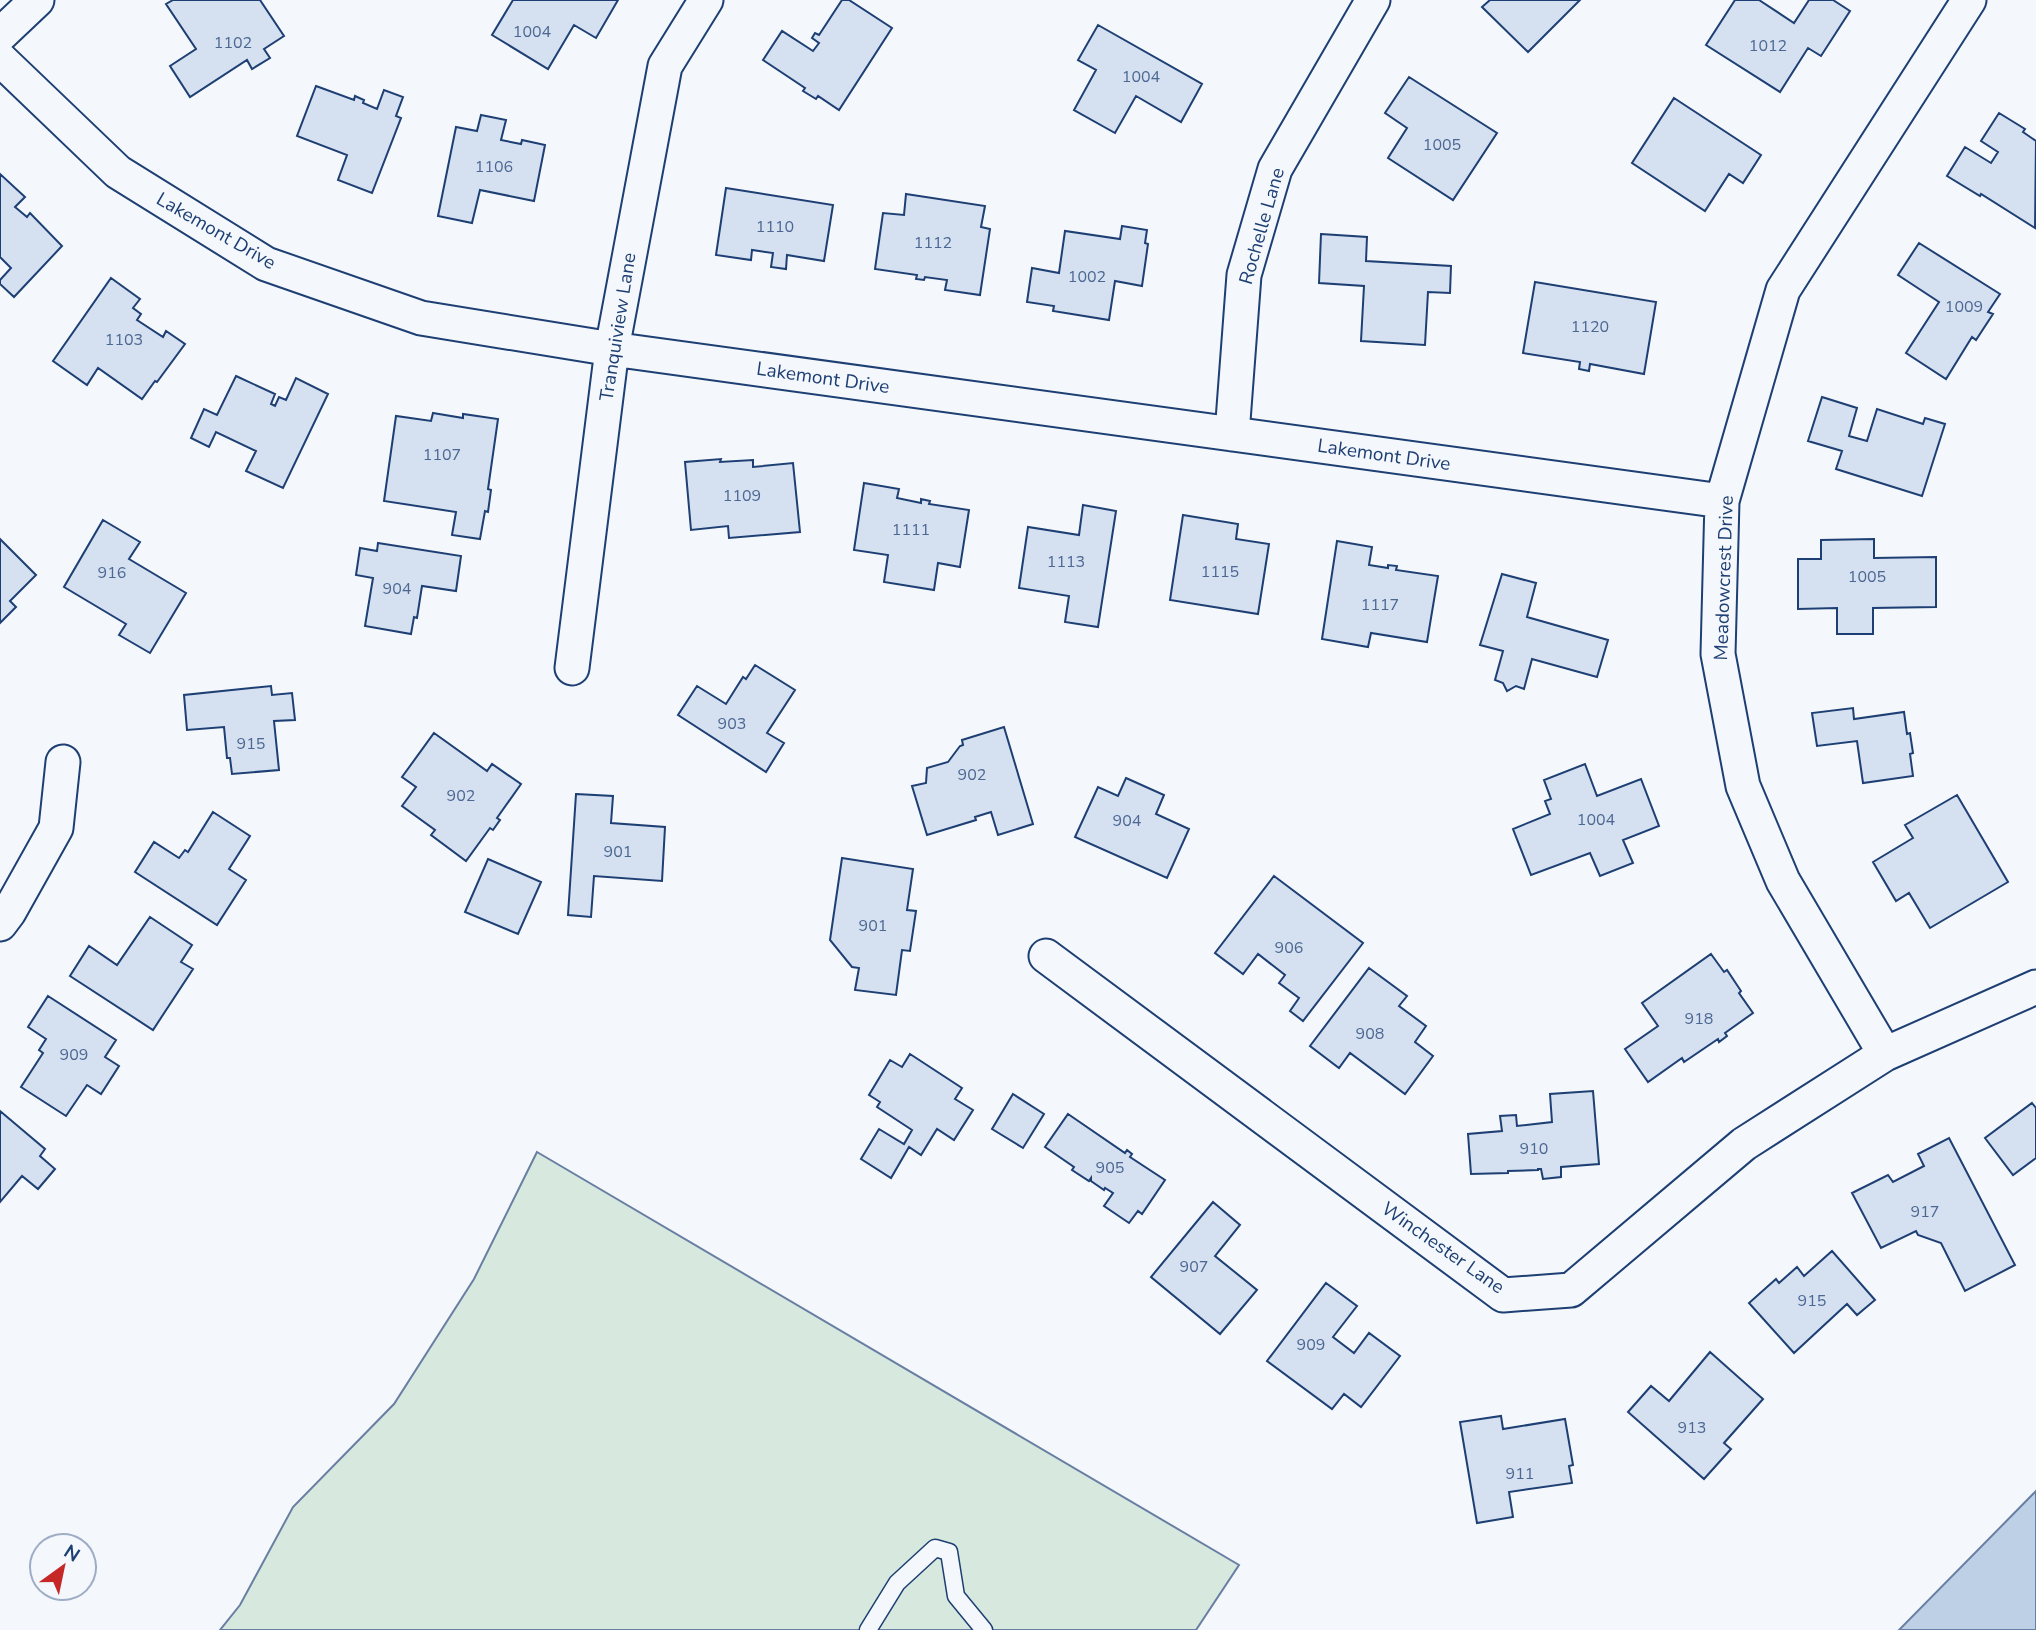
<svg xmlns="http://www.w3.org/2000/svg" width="2036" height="1630" font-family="'Nunito Sans',sans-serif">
<rect width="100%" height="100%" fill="#f4f7fb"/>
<path fill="#d7e8df" stroke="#687fa3" stroke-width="2" d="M537 1152 1239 1565 1196 1630H220L240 1605 293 1507 394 1404 474 1279Z"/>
<path fill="#bed0e5" stroke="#687fa3" stroke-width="2" d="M2036 1491V1630H1899Z"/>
<path fill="#d5e0f0" stroke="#1d3f73" stroke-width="2" d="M173 0H260L284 36 264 49 270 58 252 69 247 60 190 97 170 66 196 49 166 4Z
M513 0H618L596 38 574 25 548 69 492 35Z
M842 0H849L892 28 839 110 818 96 816 99 803 91 805 88 763 60 782 31 813 51 819 43 812 38 815 33 819 35Z
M1490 0H1580L1528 52 1482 7Z
M1735 0H1759L1794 23 1809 0H1833L1850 11 1821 56 1808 48 1780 92 1706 45Z
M1098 25 1202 84 1181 122 1136 96 1115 133 1074 110 1096 70 1078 60Z
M1409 77 1497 133 1453 200 1388 158 1407 128 1385 113Z
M316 86 354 100 355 96 364 100 363 103 377 109 384 90 403 97 396 116 401 118 372 193 338 180 347 155 297 136Z
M1674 98 1761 155 1743 183 1729 174 1705 211 1632 163Z
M1999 113 2025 129 2023 132 2036 141 2035 228 1981 194 1980 196 1947 176 1965 147 1991 163 1998 152 1981 141Z
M481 115 506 120 501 140 521 144 522 140 545 145 534 201 480 190 472 223 438 216 456 127 477 131Z
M0 174 25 197 15 207 27 217 30 213 62 246 14 297 0 284V280L11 268 0 257Z
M726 188 833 205 824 261 787 255 786 269 771 267 773 253 752 250 751 260 716 255Z
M906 194 985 206 981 227 990 229 980 295 945 290 947 280 925 277 924 280 916 279 917 275 875 269 883 213 904 215Z
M1122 226 1147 230 1145 243 1148 244 1142 286 1115 281 1109 320 1053 311 1054 306 1027 302 1032 268 1059 273 1065 231 1120 239Z
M1321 234 1367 237 1366 261 1451 266 1450 293 1428 292 1425 345 1361 341 1364 286 1319 283Z
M1919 243 2000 294 1988 312 1993 314 1976 340 1972 337 1946 379 1906 353 1939 302 1898 275Z
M111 278 140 299 133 308 141 314 137 320 163 337 166 331 185 344 157 382 155 381 142 399 98 368 87 385 53 361Z
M1535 282 1656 302 1644 374 1590 364 1589 371 1579 369 1580 362 1523 353Z
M236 376 275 394 271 404 275 406 279 397 286 400 296 378 328 394 283 488 246 471 256 451 216 432 209 447 191 438 204 409 217 415Z
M1822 397 1857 408 1849 436 1867 441 1877 409 1923 424 1925 418 1945 424 1922 496 1836 469 1842 451 1808 441Z
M433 413 463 418V414L498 419 488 489 491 490 488 512 485 511 480 539 452 535 456 512 384 501 396 416 431 421Z
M721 459 720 462 753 460V467L793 463 800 532 729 538 728 526 691 530 685 462Z
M864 483 899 489 897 498 921 503V499L930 501 929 504 969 510 960 567 938 563 934 590 884 582 888 555 854 550Z
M1083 505 1116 511 1098 627 1065 622 1069 596 1019 588 1028 527 1079 535Z
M1183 515 1238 524 1236 539 1269 544 1258 614 1170 600Z
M103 520 140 542 129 559 186 593 150 653 119 635 126 624 64 587Z
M0 539 36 575 10 601 16 607 0 623Z
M1874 539V558L1936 557V607L1873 608V634H1837V608L1798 609V559H1821V540Z
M1337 541 1372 547 1369 565 1388 568V565L1397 566 1396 570 1438 576 1427 642 1371 633 1368 647 1322 639Z
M378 543 461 556 456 591 422 586 417 618 414 617 411 634 365 626 373 578 356 575 360 548 377 551Z
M1502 574 1536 583 1527 617 1608 640 1597 677 1532 659 1524 689 1516 686 1507 691 1503 683 1495 680 1503 651 1480 645Z
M755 665 795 690 767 733 784 743 766 772 678 715 697 686 726 704 743 677 746 679Z
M271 686 272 695 292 693 295 720 274 721 279 770 232 774 230 758H227L224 727 187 730 184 695Z
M1853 708 1854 719 1904 712 1907 734 1910 733 1913 753 1910 754 1913 776 1863 783 1857 741 1817 746 1812 713Z
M1004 727 1033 824 998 835 991 812 975 817 976 820 927 835 912 786 926 783 927 768 948 762 960 746 963 745 962 740Z
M434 733 487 771 492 764 521 784 497 818 500 820 493 830 490 828 466 861 431 835 435 830 402 806 416 787 402 777Z
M1585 764 1597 796 1641 779 1659 826 1623 840 1633 863 1600 876 1590 853 1531 875 1513 829 1550 814 1545 801 1551 799 1544 780Z
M1126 778 1164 795 1156 814 1189 829 1167 878 1075 837 1098 787 1118 796Z
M576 794 613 796 611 823 665 827 662 881 594 876 591 917 568 915Z
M1957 795 2008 882 1930 928 1909 893 1896 901 1873 862 1913 838 1905 825Z
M213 812 250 836 229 869 246 880 217 925 135 872 154 842 179 858 185 850 188 852Z
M842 858 913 869 907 910 916 911 910 951 902 950 896 995 855 990 859 968 852 967 830 940Z
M488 859 541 882 518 934 465 912Z
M1274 876 1363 943 1303 1021 1290 1011 1299 998 1279 983 1285 975 1258 954 1243 974 1215 953Z
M150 917 192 945 181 962 193 969 153 1030 70 976 89 946 117 965Z
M1711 954 1724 972 1727 970 1741 991 1739 993 1753 1013 1725 1033 1727 1036 1719 1042 1718 1039 1684 1062 1682 1058 1648 1082 1625 1049 1658 1026 1642 1003Z
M1369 968 1407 996 1399 1006 1426 1026 1415 1042 1433 1056 1405 1094 1350 1053 1339 1068 1310 1046Z
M48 996 116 1040 105 1057 119 1066 101 1094 87 1085 66 1116 21 1087 43 1053 39 1050 46 1039 28 1027Z
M910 1054 962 1088 955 1099 973 1110 954 1140 937 1129 921 1155 909 1147 891 1178 861 1159 879 1129 904 1144 912 1130 877 1107 880 1102 869 1095 890 1060 902 1067Z
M1593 1091 1599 1164 1561 1167V1177L1543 1179 1541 1169H1538V1170L1508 1171V1173L1471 1174 1468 1134 1502 1131 1500 1116 1516 1115 1517 1126 1552 1122 1550 1094Z
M1013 1094 1044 1114 1023 1148 992 1129Z
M2032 1103 2036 1108V1158L2013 1175 1985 1138Z
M0 1111 45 1149 40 1156 55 1169 38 1189 22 1176 0 1202Z
M1068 1114 1125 1153 1127 1150 1132 1154 1130 1157 1165 1180 1142 1214 1138 1211 1129 1223 1104 1206 1113 1193 1105 1188 1104 1190 1091 1181V1178L1089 1181 1072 1170 1074 1167 1045 1147Z
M1949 1138 2015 1265 1965 1291 1941 1243 1918 1235 1916 1231 1881 1248 1852 1193 1888 1175 1893 1182 1924 1166 1918 1154Z
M1213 1202 1240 1225 1215 1256 1257 1290 1220 1334 1151 1277Z
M1832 1251 1875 1300 1857 1315 1847 1304 1794 1353 1749 1303 1776 1279 1779 1283 1797 1267 1804 1276Z
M1326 1283 1357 1306 1333 1337 1354 1353 1369 1333 1400 1356 1361 1407 1344 1394 1332 1409 1267 1361Z
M1710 1352 1763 1399 1724 1443 1731 1449 1704 1479 1628 1412 1651 1386 1669 1401Z
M1501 1416 1503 1429 1565 1419 1573 1465 1569 1466 1572 1483 1509 1492 1513 1517 1477 1523 1460 1422Z"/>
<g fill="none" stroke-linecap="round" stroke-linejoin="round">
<defs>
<path id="service" d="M868 1630 897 1583 935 1548 949 1552 956 1596 984 1630"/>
<path id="minor" d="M0 35 37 0
M0 59 118 172 266 264 421 318 612 349 1722 501
M1232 434 1244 275 1275 169 1373 0
M572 668 612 349 665 66 706 0
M0 924 9 912 56 828 63 762
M1046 956 1503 1295 1571 1290 1744 1144 1885 1054 2036 987
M1885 1054 1783 881 1743 786 1718 654 1722 501 1783 290 1969 0"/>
</defs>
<use href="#service" stroke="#1d3f73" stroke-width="19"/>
<use href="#minor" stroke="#1d3f73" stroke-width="37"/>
<use href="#service" stroke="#f4f7fb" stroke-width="16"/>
<use href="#minor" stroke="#f4f7fb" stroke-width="33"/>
</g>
<g text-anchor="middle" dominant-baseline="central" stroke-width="5" stroke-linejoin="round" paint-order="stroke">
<g font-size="16" fill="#4b6792">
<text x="532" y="32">1004</text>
<text x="233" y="43">1102</text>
<text x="1768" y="46">1012</text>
<text x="1141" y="77">1004</text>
<text x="1442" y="145">1005</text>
<text x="494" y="167">1106</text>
<text x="775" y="227">1110</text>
<text x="933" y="243">1112</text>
<text x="1087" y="277">1002</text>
<text x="1964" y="307">1009</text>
<text x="1590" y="327">1120</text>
<text x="124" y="340">1103</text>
<text x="442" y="455">1107</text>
<text x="742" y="496">1109</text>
<text x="911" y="530">1111</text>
<text x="1066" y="562">1113</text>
<text x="1220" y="572">1115</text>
<text x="112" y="573">916</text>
<text x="1867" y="577">1005</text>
<text x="397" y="589">904</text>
<text x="1380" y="605">1117</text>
<text x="732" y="724">903</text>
<text x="251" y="744">915</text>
<text x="972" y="775">902</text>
<text x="461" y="796">902</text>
<text x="1596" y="820">1004</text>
<text x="1127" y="821">904</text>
<text x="618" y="852">901</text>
<text x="873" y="926">901</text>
<text x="1289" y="948">906</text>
<text x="1699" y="1019">918</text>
<text x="1370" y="1034">908</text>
<text x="74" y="1055">909</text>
<text x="1534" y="1149">910</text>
<text x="1110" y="1168">905</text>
<text x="1925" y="1212">917</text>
<text x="1194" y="1267">907</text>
<text x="1812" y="1301">915</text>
<text x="1311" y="1345">909</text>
<text x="1692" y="1428">913</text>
<text x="1520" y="1474">911</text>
</g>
<g font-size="19" fill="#1d3f73" stroke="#f4f7fb">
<text transform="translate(1262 226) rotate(-74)">Rochelle Lane</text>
<text transform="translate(216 231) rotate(30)">Lakemont Drive</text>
<text transform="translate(618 327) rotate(-81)">Tranquiview Lane</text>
<text transform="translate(823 378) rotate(8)">Lakemont Drive</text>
<text transform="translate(1384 455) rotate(8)">Lakemont Drive</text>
<text transform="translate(1724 578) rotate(-88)">Meadowcrest Drive</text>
<text transform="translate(1443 1248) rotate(35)">Winchester Lane</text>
</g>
</g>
<g transform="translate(63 1567) rotate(33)"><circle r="33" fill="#f4f7fb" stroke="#9eadc5" stroke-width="2"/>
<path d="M0-5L12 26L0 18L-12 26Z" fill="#c62828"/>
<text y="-10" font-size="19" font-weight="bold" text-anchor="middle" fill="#1d3f73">N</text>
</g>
</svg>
